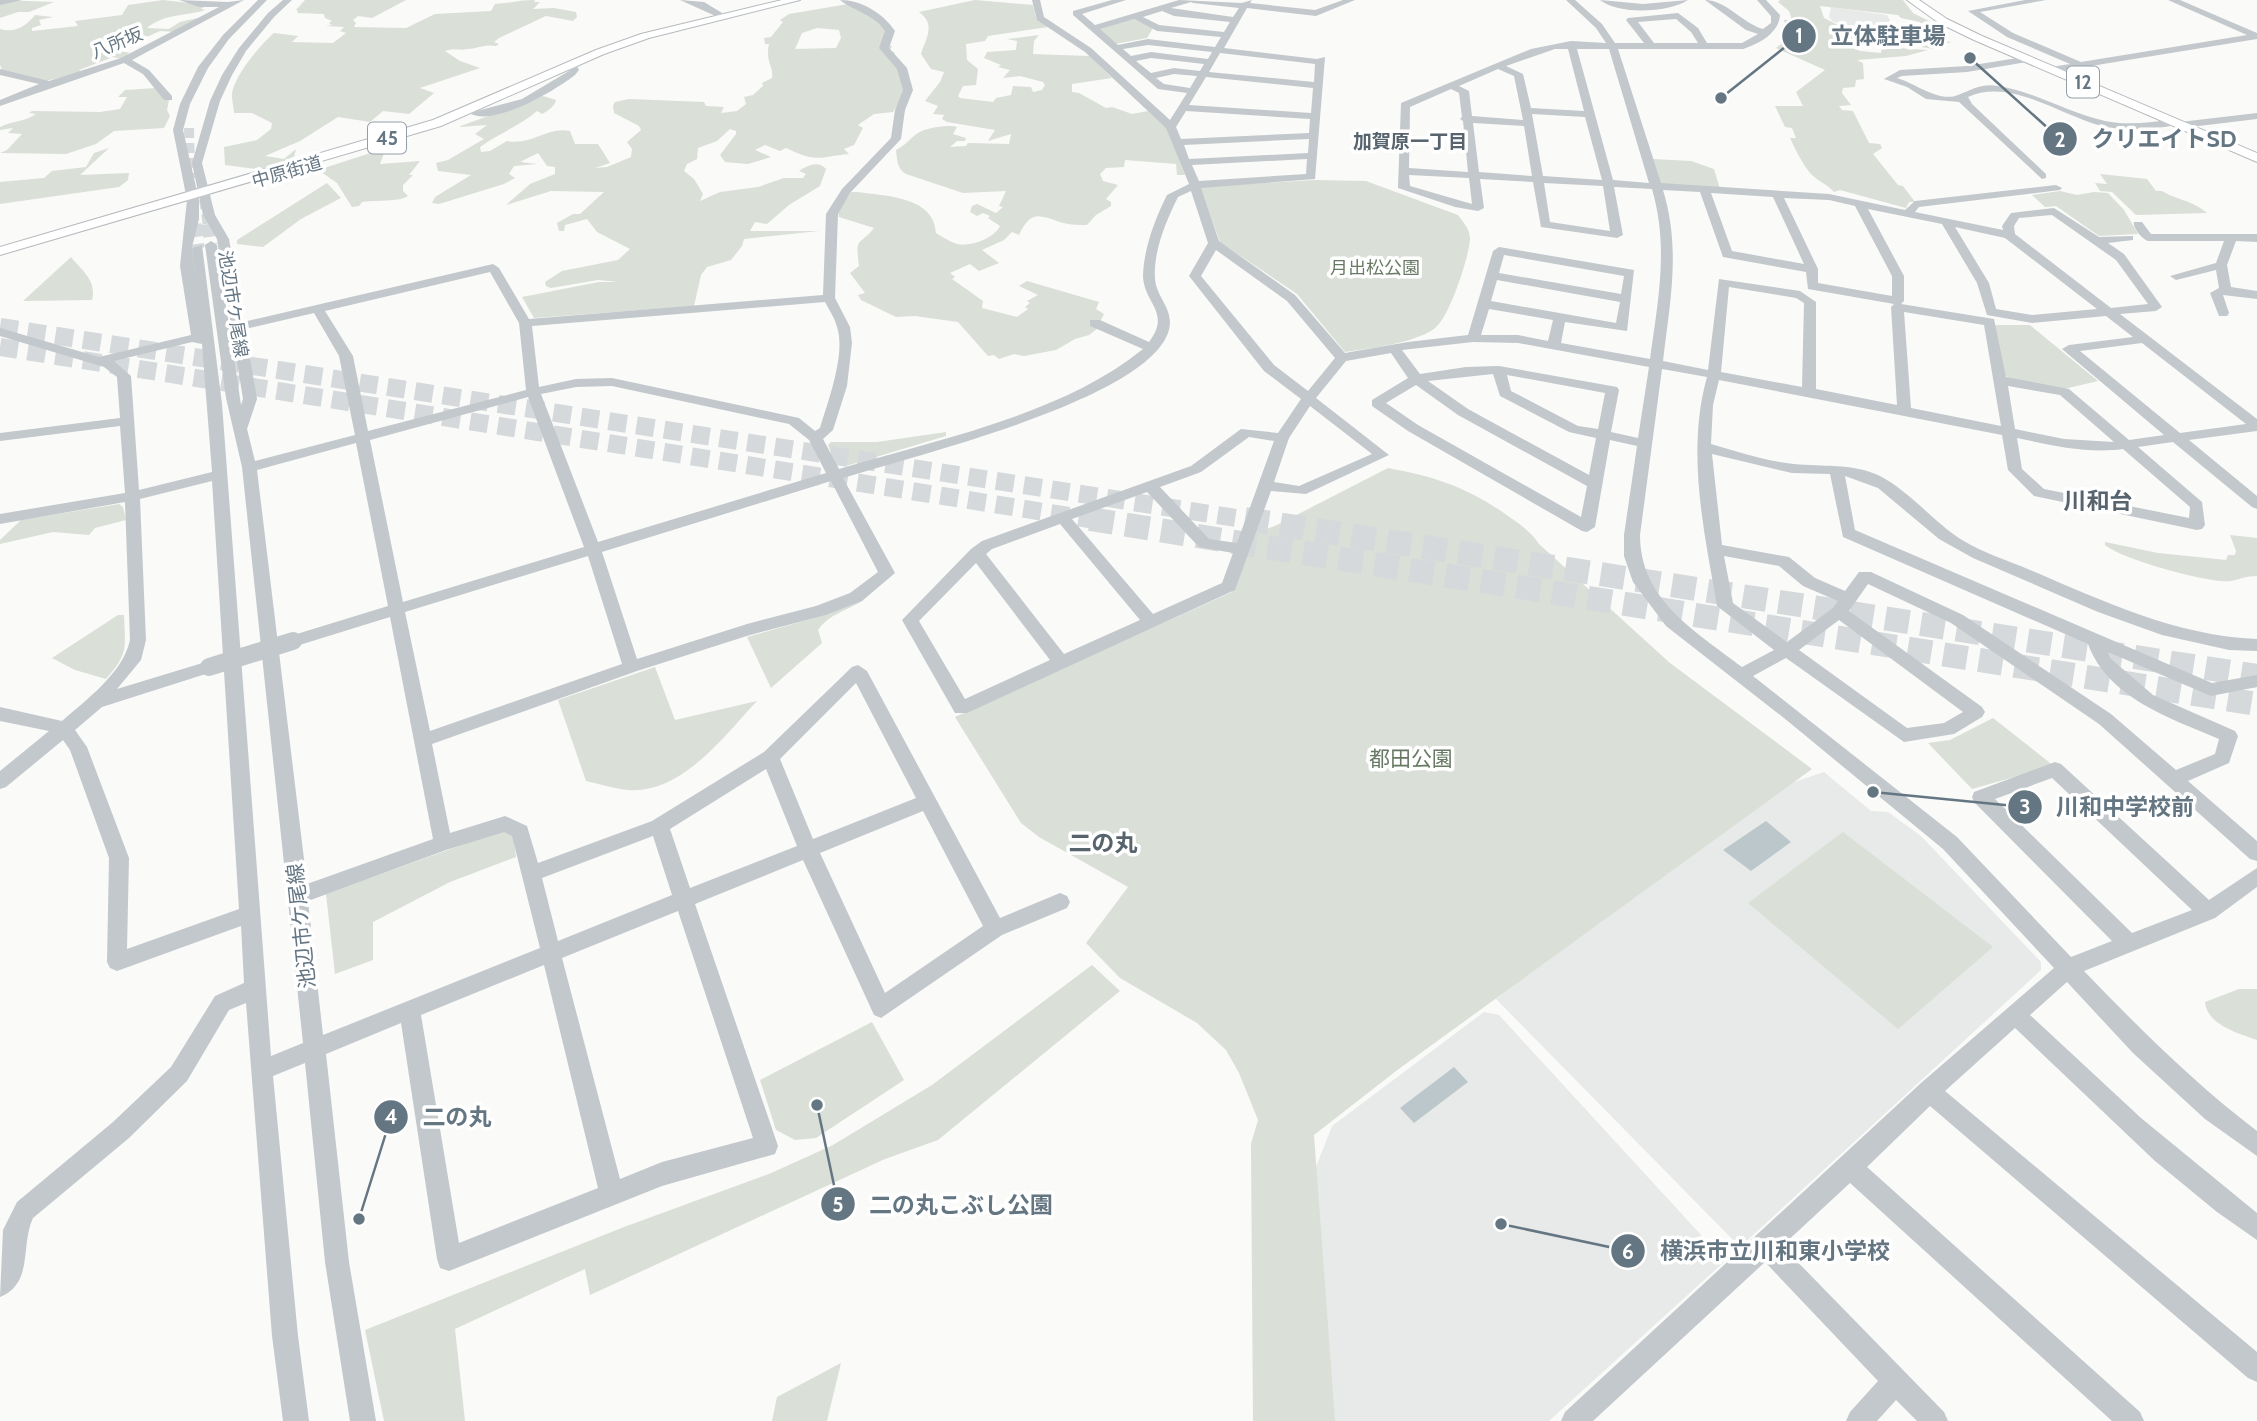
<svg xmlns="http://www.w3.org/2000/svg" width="2257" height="1421" font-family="Cabin,'Noto Sans JP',sans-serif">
<rect width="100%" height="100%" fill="#fafaf8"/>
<path fill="#e8e9e9" d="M1831 7 1887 15 1893 26 1873 25 1871 31 1848 27 1832 21 1829 17Z
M1824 772 1871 811 1888 812 1921 836 2041 962V970L1740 1247 1496 999 1765 792Z
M1484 1012 1499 1015 1725 1261 1549 1421H1318L1308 1187 1332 1126Z"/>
<path fill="#dadfd7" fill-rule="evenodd" d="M0 0 54 2 29 12H18L0 18Z
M163 0 207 5 201 9 206 10C185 16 163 14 147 28L169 29 180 22 202 17 175 32 160 31 149 36 131 39 119 46 125 48 121 51 130 53 127 54 130 55 122 59 113 57 79 70 82 72 46 81 3 72 0 65V29C15 33 25 27 35 15L53 17 39 20 41 25 32 28V31L78 26 75 21 122 15 128 5Z
M305 0H406L372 18 358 16 353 20 356 23 354 27 406 28 435 14 491 11 495 4C510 3 521 0 535 0L534 2H540L533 9 554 8 576 12 577 17 573 21 546 16 499 38 494 42 499 44 496 46C485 44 479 48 468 49 460 51 454 48 445 51L460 61 480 68 420 88 434 93 409 114 383 111 370 122 338 117 300 141 265 156 284 159 296 149 293 161 265 170 225 165 224 147 257 140 271 129 272 123 252 113H234C234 108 232 102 232 96 232 78 261 44 274 33L298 36 292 42 333 43 346 33 340 31 344 27 326 26 332 25 329 23 332 21 325 18 324 14 297 13 298 11 296 10Z
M975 0 1033 5 1036 17 1048 27 988 36 985 41 966 44 967 60 978 69 976 85 963 86 958 96 960 98 993 102 996 98 1011 95 1013 86 1031 87 1033 92 1042 90 1045 85 1043 82 1020 76 1003 78 1010 70 998 67 1001 65 984 58 987 52 1016 50 1017 41 1007 39 1039 35 1034 41 1033 54 1090 56 1112 78 1072 84V92L1079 93 1106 108 1112 107 1132 114 1148 111 1168 129 1185 175H1177L1176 164 1125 160 1124 167 1106 168 1100 174 1103 181 1118 185 1106 199 1111 202V206L1096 215 1087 225C1080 225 1071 225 1064 223 1041 217 1032 207 1019 235L1012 232 1004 240 982 250 999 263 979 271 970 264 950 273 955 277 952 279 983 301 982 308 1017 317 1028 309 1025 307 1030 303 1027 301 1038 295 1019 286 1027 281 1099 302 1096 309 1104 314 1101 320H1095L1094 326 1098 328 1089 335 1075 339 1056 350 1024 356 1014 354 999 359 994 355 988 356 958 322 915 316 896 317 861 300 858 295 865 293 850 273 859 266C855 235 859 247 874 228L839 217 838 211 851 192H857C885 196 934 196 936 233 943 237 950 242 957 244 969 247 994 239 1000 226L988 218 990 216 983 213 977 216 970 212 972 206 977 204 996 213 1003 207 999 206 1006 191 963 193 906 174C897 169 897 159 896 150 904 146 908 141 914 136 922 128 947 124 957 127L953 134 966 138 965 141H957L950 147 966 146 968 143 1009 144 1011 134 988 141 995 130 947 122 942 119 944 115 933 114 938 106 925 101 940 82 944 72 931 69 921 54C925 39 937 25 919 12Z
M1780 0H1903L1913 13 1939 26 1941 32H1950L1934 38 1951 42 1933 49 1922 47 1923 34 1905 28H1924L1920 22 1901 18 1898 15 1820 6 1824 18 1844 28 1846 34 1852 35 1853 39H1850L1852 47 1860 51 1881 53 1882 47 1928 50 1906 56 1857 60 1863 63 1864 79 1856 80 1855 87 1843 88 1842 93 1851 105 1839 106 1842 110 1853 111 1869 143 1880 144 1882 148 1873 154 1898 185 1903 186 1915 202H1909L1906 208 1840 190 1834 192C1827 184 1818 181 1811 174 1803 165 1795 149 1790 138H1796L1792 128 1785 127 1775 106H1803L1796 92 1825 70 1776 48 1792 35 1808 29 1785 24 1784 20H1792L1789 11 1778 2Z
M848 4 862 10 887 28 884 45 892 46 890 51 894 52 895 54 891 55 902 68 906 90 893 112 874 114 858 125 863 128 854 145 844 149 849 154C818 157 818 163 786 148L780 151 765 145 755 150 771 157 748 164 725 162 720 155 736 134V131L730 129 717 141 698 148 697 159 687 164 684 171 694 179 703 194 700 201 720 192 758 187 784 178H803L806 174 799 171C807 166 818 160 826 169L820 186 789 205 767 224 755 222 750 231H819L744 239 742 246 731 260 707 267 701 275 694 306 534 318 522 297 599 282H619L598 280 551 288 546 286 545 282 562 271 618 260 630 249 597 232 587 219 565 225 564 231H559L557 223 573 214H580L604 192 551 191 506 205 530 184 555 174V167L547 166 538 153 520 162 537 164 514 166 509 174 515 178 504 184 439 204 432 203 435 197 471 175 438 171 436 163 448 160 484 139 475 134 487 125 458 127 543 96 556 100C555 106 548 111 542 114L537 111C520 126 499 133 480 147L481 152 490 151 507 141C532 146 547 126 570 131L575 144H598L610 163 595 168 607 167 631 157 632 149 627 142 641 130 639 126 614 113 613 106 615 102 629 99 704 102 706 106 724 107 721 113 737 111 746 104 744 97 753 95 763 86 762 83 772 78C774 66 765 62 769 44H765L764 38 771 37 783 22 780 20 789 14ZM817 28 839 30 841 38 836 48 795 49 802 33Z
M1131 18 1153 28 1147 38 1115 44 1096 28Z
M157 88 161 96 169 100 167 110 170 116 164 128 114 131 96 144 66 154 0 153 7 150 22 134 8 133 13 128 0 130V127C12 121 25 122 36 114L29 113 32 111 100 112 120 109 127 97H118L125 90Z
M109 148 80 175 129 173 128 180 119 187 0 204V182L44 178 52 171 86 167 94 153Z
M386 148 380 164 420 161 409 175H413L403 185V191L408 196C400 202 374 200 362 202L359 206 352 207 337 183 318 170Z
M1653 159 1691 161 1714 169 1720 189 1660 185Z
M2100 174 2147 179 2156 191C2165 190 2165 194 2172 196 2187 202 2193 202 2207 213L2136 215 2112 192 2100 191 2095 183 2107 184Z
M1313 180 1366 181 1458 215C1463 222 1470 229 1470 239 1469 257 1449 319 1434 329 1411 344 1372 348 1345 352L1297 294 1220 242 1200 187Z
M327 183 341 198 301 219 263 247 237 244V240Z
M2060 191 2077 195 2094 192 2108 193 2124 210 2138 234 2099 236 2056 206 2045 207 2032 195Z
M71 257C82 271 97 280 92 300L23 301Z
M1995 325H2030L2098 381 2064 389 2010 379 2001 372Z
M946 432V436L846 466 836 465 828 445 831 442H877Z
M1388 468C1435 477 1461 485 1501 511 1515 521 1530 530 1539 544L1670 663 1812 769 1396 1071 1314 1135 1335 1421H1253L1251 1144 1258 1120 1239 1073 1226 1050 1197 1023 1120 978 1086 943 1128 887 1039 837 1021 823 955 717 1232 592 1256 533 1277 525Z
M119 504 123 507 126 520 95 528 89 535 53 532 0 544V540L21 520Z
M2230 535 2257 538V576C2246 576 2240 579 2231 581 2210 584 2121 559 2105 545V542L2158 553 2226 560 2228 555H2235L2236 551Z
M864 600C848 610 829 614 818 630L822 643 771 688 747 637 825 615Z
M118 615H124C125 648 129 653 106 679L75 670 52 658Z
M655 667 675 720 757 701C724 736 682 794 628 790 615 789 600 784 586 781L558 700Z
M1993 718 2054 766 1972 789 1928 743 1950 740Z
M503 830 513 833 516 857 450 882 373 922V960L335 974 326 894Z
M1843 832 1993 947 1898 1029 1748 903Z
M1092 965 1120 991 938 1140 885 1159 590 1295 585 1269 455 1329 465 1421H384L365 1330 624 1227 769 1174 833 1145 932 1085Z
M2239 989H2257V1040C2238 1033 2207 1025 2205 1002Z
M872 1022 904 1080 816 1138 795 1140 776 1130 760 1080Z
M841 1363 827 1421H772L777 1397Z"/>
<path fill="#bbc7cb" d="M1766 821 1791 842 1751 871 1723 850Z
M1454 1067 1468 1082 1414 1123 1400 1108Z"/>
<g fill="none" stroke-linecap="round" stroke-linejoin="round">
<path stroke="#d5d9db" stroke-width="10" stroke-dasharray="10 5" stroke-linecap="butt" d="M189 128 190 178
M204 199 208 226
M193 210 195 226"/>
<path stroke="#d5d9db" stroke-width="13" stroke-dasharray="13 7" stroke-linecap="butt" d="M195 224 198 248
M208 224 211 245"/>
<path stroke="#d5d9db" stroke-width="18" stroke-dasharray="18 10" stroke-linecap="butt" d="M0 327 1256 521
M0 347 1101 521"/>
<path stroke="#d5d9db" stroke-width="24" stroke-dasharray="24 12" stroke-linecap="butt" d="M1090 519 2257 704
M1245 519 2257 676"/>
<defs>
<path id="major" d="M782 0H800L649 38 604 54 441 126 0 255V247L433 120 596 50 641 34Z
M1907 0H1919L1947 19 1982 36 2257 153V162L1974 40 1939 23Z"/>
</defs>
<use href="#major" stroke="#b5babe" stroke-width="2"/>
<path fill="#c3c8cc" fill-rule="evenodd" d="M0 0H22L0 5Z
M179 0 228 2 244 0 132 60 149 70 172 96V100H164L143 74 124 63 0 106V100L39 84 0 75V69L49 81 121 58 219 7H199Z
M258 0H267L229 39 208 68 190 104 183 130 199 200V219L192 247 197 296 192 248 202 245 222 404 271 1056 303 1043 242 467 226 398 205 245 211 241 217 245 241 405 243 399 217 239 203 215 192 163 210 101 222 75 239 48 268 13 283 0H292L274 17 246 51 232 75 220 101 202 163 215 215 229 239 243 322 493 264 499 268 529 319 823 295 826 214 842 189 891 138 895 110 903 90 897 69 879 48 885 31C874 14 855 12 840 0 861 0 883 13 895 31L889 48 907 68 913 90 905 110 901 139 850 193 838 214 835 298 850 327 852 343 847 386 833 430 823 439 839 469C938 439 1062 415 1143 349L1090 326V320H1100L1149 342C1172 312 1143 303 1143 275 1144 248 1155 219 1167 195L1189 184 1166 128 1085 52 1037 20 1032 0H1040L1044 17 1091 48 1170 120 1187 93 1158 89 1073 15V11L1112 0H1126L1082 14 1095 25 1179 0 1242 3 1252 0 1250 3 1315 10 1343 0H1355L1316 16 1247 8 1224 48 1317 59 1325 57 1315 179 1201 188 1219 241 1295 295 1345 353 1408 342 1468 335 1493 251 1499 247 1634 270 1627 331 1565 322 1561 343 1650 359C1658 300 1669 248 1652 189L1614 187 1623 235 1617 238 1541 227 1533 182 1480 179 1484 208 1478 211 1455 207 1398 188 1401 103 1531 49 1571 41 1606 43 1596 28 1566 0H1575L1602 24 1615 43H1644L1626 20 1628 18 1678 13 1698 28 1707 43H1742L1758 34 1746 30 1705 0C1726 0 1742 23 1763 29L1771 23V16L1757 0H1766L1780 15C1779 33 1759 44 1743 49H1618L1661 183 1829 194 1905 210 1915 201 2056 185 2062 188 2060 190 1919 207 1915 212 2003 230 2002 226 2011 213 2054 208 2099 237 2133 236V240L2108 243 2124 254 2162 307 2156 311 2120 314 2257 419V431L2189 440 2257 496V509L2252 507 2173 442 2138 447 2202 502 2205 525 2202 529 2197 530 2034 496 2008 470 2002 435 1719 380 1713 405 1711 444C1738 452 1766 461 1794 464 1822 467 1851 463 1878 475 1910 491 1932 521 1962 540 1983 553 2007 560 2030 570 2103 601 2176 636 2257 639V651L2229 650 2162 635 2098 612 1973 558 1939 539 1878 488 1845 476 1855 530 2212 683 2257 675V687L2211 696 2108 652 2110 658 2153 695 2235 731 2238 736 2229 763 2188 781 2257 841V861L2250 859 2099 724 1951 623 1868 584 1849 611 1982 707 1985 712 1982 717 1954 734 1904 742 1786 658 1753 676 1957 837 2071 957 2112 941 1974 802 1972 797 1974 792 2055 762 2061 764 2209 900 2257 868V887L2215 918 2084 971C2139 1028 2194 1083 2257 1131V1156L2205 1119 2133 1053 2067 982 2030 1015 2141 1118 2257 1213V1240L2217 1212 2155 1161 2015 1028 1945 1091 2257 1352V1382L2248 1378 1930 1106 1867 1167 2140 1412 2144 1421H2112L1850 1183 1782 1246 1944 1412 1948 1421H1917L1896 1400 1877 1421H1846L1850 1412 1878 1381 1765 1262 1593 1421H1561L1565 1412 1921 1083 2054 968 1943 849 1784 718 1666 626 1633 582 1624 556V535L1637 446 1610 440 1595 527 1587 532 1582 531 1408 431 1372 406V400L1408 378 1391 353 1346 361 1316 398 1389 455 1306 494 1271 491 1235 590 967 713H955L902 620 971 549 982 541 1191 466 1241 429 1278 433 1301 399 1264 371 1189 276 1208 243 1191 191 1178 197C1166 221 1153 252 1155 279 1157 300 1176 310 1168 333 1143 401 912 456 843 478L895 573 862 601 826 615 750 635 637 671 432 744 450 833 505 816 527 826 538 863 652 821 764 752 852 667 858 665 867 671 1000 918 1060 893 1067 896 1070 902 1067 908 1002 935 881 1018 874 1015 803 860 695 904 778 1146 775 1154 662 1186 449 1271 440 1268 437 1259 401 1023 326 1054 349 1262 376 1421H350L325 1262 305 1063 273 1076 298 1336 309 1421H283L272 1336 246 1003 229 1010 187 1081 129 1138 33 1218C20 1246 34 1283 0 1297L3 1230 17 1202 113 1122 171 1067 215 996 244 983 241 926 117 971 110 968 107 962 109 858 70 750 63 740 6 787 0 789V771L49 731 0 721V707L62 721C86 700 123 673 130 640L125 502 0 524V514L125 493 120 426 0 441V433L120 418 117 377 104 367 0 336V328L99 357 191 335 180 266 187 200 173 130 180 104 198 67 223 35ZM1191 2 1193 3 1239 8 1233 17 1171 8ZM1162 11 1174 16 1230 22 1224 32 1159 25 1143 17ZM1134 19 1157 31 1221 37 1215 47 1148 39 1118 45 1100 29ZM1676 19 1691 32 1698 43H1654L1638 22ZM1148 45 1212 52 1208 59 1151 52 1131 56 1123 49ZM1555 49H1568L1584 111 1531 108 1523 74 1506 66ZM1577 49H1609L1649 183 1613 180ZM1220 53 1315 64 1314 82 1209 72ZM1151 58 1204 64 1200 71 1174 68 1151 73 1136 61ZM1498 69 1514 76 1523 120 1472 116 1469 91 1459 86ZM1174 74 1197 76 1190 88 1164 84 1156 78ZM1206 77 1313 88 1311 113 1189 105ZM1451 89 1459 93 1462 117 1460 119 1463 121 1468 172 1409 168 1410 107ZM1186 111 1310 119 1309 133 1181 139 1176 127ZM1532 114 1585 117 1602 180 1543 176ZM1473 123 1524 126 1532 176 1479 172ZM1309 139 1308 153 1189 159 1184 145ZM1307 159 1306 174 1199 181 1192 165ZM1409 175 1469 178 1472 204 1410 186ZM1544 183 1603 186 1610 231 1550 222ZM1663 190 1700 192 1723 257 1806 272 1808 289 1894 304 1891 307 1897 405 1816 389V302L1800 291 1719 279 1708 370 1663 361C1670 302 1681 249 1663 190ZM1711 193 1773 197 1804 264 1732 251ZM1784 198 1829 200 1855 206 1892 276V296L1818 283V269ZM1868 209 1942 224 1977 283 1987 315 2032 323 2106 316 2133 337 2069 345 2062 349 2164 435 2129 440 2069 389 2006 377 1994 319 1901 304 1904 301V276ZM2052 215 2116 260 2148 304 2111 308 2015 234 2014 226 2019 218ZM1955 227 2005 238 2097 309 2032 315 1996 309 1989 283ZM1216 250 1287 301 1335 358 1308 391 1274 365 1201 276ZM1504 255 1624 276 1621 294 1499 273ZM490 272 519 323 526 390 368 431 353 356 325 311ZM1497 280 1620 302 1616 323 1491 301ZM1729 287 1796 298 1804 303 1802 387 1721 372ZM825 302C829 310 835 318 837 327 846 354 828 401 820 428L815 431 799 418 612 378 576 379 539 387 532 326ZM1489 309 1553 320 1548 341 1518 335H1481ZM1904 312 1984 325 2001 426 1911 408ZM314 313 339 356 355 435 255 461 247 429 257 399 245 329ZM192 342 202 344 212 472 139 490 131 376 114 361ZM1473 342 1518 343 1649 367 1638 438 1611 432 1619 390 1617 387 1499 366 1466 367 1420 374 1402 350ZM2142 343 2246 424 2180 433 2080 351ZM1662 369 1707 377C1686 452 1704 531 1717 606L1774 650 1742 667C1695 631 1640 600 1640 535ZM1493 374 1500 396 1569 432 1596 438 1589 475 1468 409 1428 381ZM1507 375 1605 393 1598 429 1578 426 1511 391ZM1416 385 1458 415 1587 486 1581 517 1418 425 1386 403ZM612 386 789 424 809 440 826 473 598 542 541 394 576 387ZM2008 386 2060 395 2114 442 2064 439 2015 429ZM528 397 584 547 403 602 370 440ZM1310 406 1372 454 1299 486 1274 482 1289 438ZM1249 437 1274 441 1237 543 1209 539 1160 487 1201 472ZM2017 438C2051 445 2087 454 2123 449L2190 507 2189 518 2044 489 2022 469ZM356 443 388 606 287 637 285 641 293 647 390 617 433 839 307 884 257 470ZM1712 454 1792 473 1830 474 1843 537 2088 644C2108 698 2170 718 2219 739L2215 754 2176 770 2111 714 1963 615 1871 572H1859L1845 591 1815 578 1789 557 1722 545ZM212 481 239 909 127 949 129 858 87 747 75 730 102 707 215 671 217 667 209 661 117 689 141 660 146 640 140 499ZM831 481 878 572 850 593 816 606 747 624 637 659 602 552ZM1147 492 1199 547 1233 553 1222 583 1153 614 1072 519ZM1060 524 1140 620 1064 654 986 554 992 549ZM588 556 622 664 430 731 405 612ZM1724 556 1779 566 1803 586 1838 601 1833 608 1787 642 1733 603ZM976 563 1050 660 965 699 919 621ZM1839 620 1963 712 1944 723 1907 728 1799 650ZM856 683 916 798 813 839 780 759ZM766 769 797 846 690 888 670 829ZM2052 778 2192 910 2132 933 1995 799ZM923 811 983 926 885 993 820 853ZM504 832 512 836 540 948 323 1035 308 901 446 850ZM653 836 672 895 558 941 542 878ZM678 911 753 1138 662 1162 620 1179 562 958ZM544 965 598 1188 459 1243 421 1015Z
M680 0 704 2 727 16 720 18Z
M1600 0 1643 4 1688 0C1668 13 1619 15 1600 0Z
M2025 0H2046L1980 12 2013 33 2081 62 2247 35 2168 0H2180L2257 33V39L2054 72 2049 69 2051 67 2070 64 2007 37 1968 11Z
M2030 56 2035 59 2033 61 1967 72 1902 76 1897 78C1915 83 1939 103 1958 95 1972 90 1981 83 1998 86 2036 92 2068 113 2105 121 2128 126 2152 122 2175 119L2180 122 2257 113V119L2182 128 2177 125C2153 129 2126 132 2102 126 2061 116 2010 77 1968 97L1972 104 2046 174V178L2042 179 1959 102 1926 99 1907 87 1884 79 1900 70 1967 66Z
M568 62 576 64 579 70 575 75C556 90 493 128 469 113L522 99 569 71Z
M2134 222H2142L2151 234H2257V242L2236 241 2227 265 2231 287 2257 291V299L2223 295 2229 313 2227 316H2219L2210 293 2219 288 2216 270 2176 280 2170 276 2216 263 2224 241H2148C2142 239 2132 227 2134 222Z"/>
<use href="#major" fill="#fff" fill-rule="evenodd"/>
<path stroke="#c3c8cc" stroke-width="18" d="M209 667 293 641"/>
</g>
<g text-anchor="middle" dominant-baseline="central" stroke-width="7" stroke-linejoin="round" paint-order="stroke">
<g font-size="18" fill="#657683" stroke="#fff">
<text transform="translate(117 43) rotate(-22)">八所坂</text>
<text transform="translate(287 172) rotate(-16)">中原街道</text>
<text transform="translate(233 304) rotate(81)">池辺市ケ尾線</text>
</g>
<g font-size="18" fill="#687a64" stroke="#fff">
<text x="1375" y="268">月出松公園</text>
</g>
<g fill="#fff" stroke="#939fa8" stroke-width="2">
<rect x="2067" y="66.5" width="32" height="31" rx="5"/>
<rect x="368" y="122.5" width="38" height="31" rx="5"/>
</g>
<g font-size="19" font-weight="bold" fill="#657683">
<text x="2083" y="82">12</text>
<text x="387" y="138">45</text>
</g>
<g font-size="19" font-weight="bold" fill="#57646e" stroke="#fff">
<text x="1410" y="141">加賀原一丁目</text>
</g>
<g font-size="21" fill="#687a64" stroke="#fff">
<text x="1411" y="758">都田公園</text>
</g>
<g font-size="21" fill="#657683" stroke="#fff">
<text transform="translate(301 926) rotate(-96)">池辺市ケ尾線</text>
</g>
<g font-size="23" font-weight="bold" fill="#57646e" stroke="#fff">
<text x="2098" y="501">川和台</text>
<text x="1103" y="843">二の丸</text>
</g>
</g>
<path fill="none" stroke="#657683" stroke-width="2.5" d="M1721 98L1799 36M1970 58L2060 139M1873 792L2025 807M359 1219L391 1117M817 1105L838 1204M1501 1224L1628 1251"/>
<g fill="#657683" stroke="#fff" stroke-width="2.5">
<circle cx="1721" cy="98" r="7"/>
<circle cx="1970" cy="58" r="7"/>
<circle cx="1873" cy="792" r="7"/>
<circle cx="359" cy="1219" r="7"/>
<circle cx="817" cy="1105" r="7"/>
<circle cx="1501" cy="1224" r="7"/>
<circle cx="1799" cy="36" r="18"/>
<circle cx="2060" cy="139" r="18"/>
<circle cx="2025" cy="807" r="18"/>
<circle cx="391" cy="1117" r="18"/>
<circle cx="838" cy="1204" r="18"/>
<circle cx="1628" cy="1251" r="18"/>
</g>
<g font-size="21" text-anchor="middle" font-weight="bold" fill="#fff">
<text x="1799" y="43">1</text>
<text x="2060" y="147">2</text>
<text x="2025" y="814">3</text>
<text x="391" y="1124">4</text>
<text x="838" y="1212">5</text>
<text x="1628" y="1259">6</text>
</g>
<g font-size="23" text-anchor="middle" font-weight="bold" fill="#657683" stroke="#fff" stroke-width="7" stroke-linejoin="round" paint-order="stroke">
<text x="1888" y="44">立体駐車場</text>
<text x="2164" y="147">クリエイトSD</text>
<text x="2125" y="815">川和中学校前</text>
<text x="457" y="1125">二の丸</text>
<text x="961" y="1213">二の丸こぶし公園</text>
<text x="1775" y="1259">横浜市立川和東小学校</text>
</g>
</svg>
